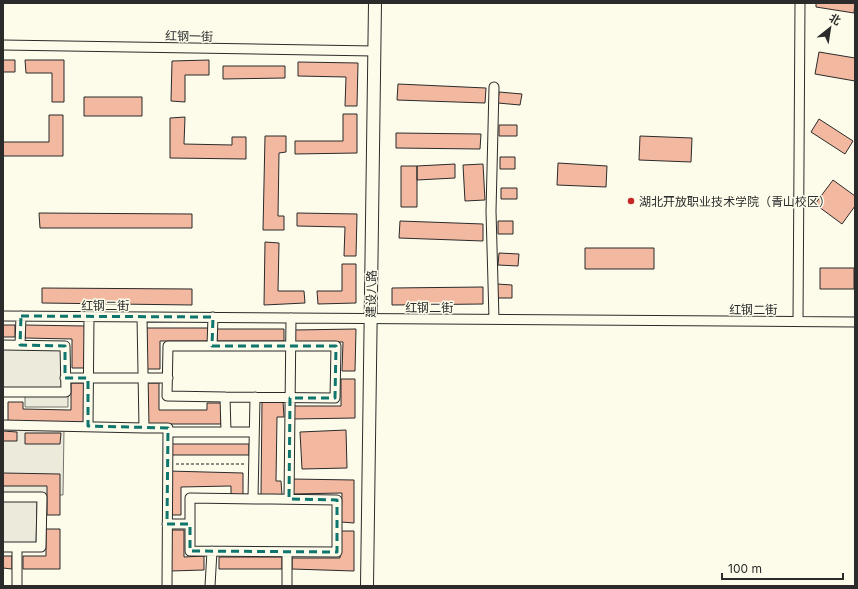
<svg xmlns="http://www.w3.org/2000/svg" width="858" height="589" font-family="Inter,'Noto Sans SC',sans-serif">
<rect width="100%" height="100%" fill="#fdfbea"/>
<path fill="#ecebdb" stroke="#74746e" d="M3 347 63 348 62 390H3Z
M25 395H68V407H25Z
M3 428 64 429 63 495 3 494Z
M3 501H37L36 544 3 543Z"/>
<path fill="#f2b8a0" stroke="#2b2b2b" d="M816 3H855L854 13 816 7Z
M819 52 855 58V81L815 74Z
M3 60H15V72H3Z
M25 60H64V102H52V73H26Z
M209 60V75H185V102L171 101 172 61Z
M298 62 358 63 357 106H345L346 77 298 76Z
M223 66H285V78L223 79Z
M398 84 486 88 485 103 397 100Z
M499 92 522 94 520 105 498 103Z
M84 97H142V116H84Z
M343 114H357V153L295 154V141H343Z
M49 115H63V156H3V142H49Z
M185 117 184 144 232 145V137H246V159L170 158V118Z
M819 119 853 141 845 154 811 132Z
M499 125H517V136H499Z
M396 133 481 134 480 149 396 148Z
M265 136H286V152L279 153 278 216H284V230H263Z
M640 136 692 138 691 162 639 160Z
M500 157H515V169H500Z
M558 163 607 166 606 187 557 185Z
M455 164V178L417 180V166Z
M483 164 485 200 465 201 463 165Z
M401 166H417V207H401Z
M833 180 855 196V206L842 224 815 204Z
M501 188H517V199H501Z
M39 213 192 214V228H40Z
M297 213 357 214 356 256H344L345 227 297 226Z
M400 221 483 224V241L399 238Z
M498 221H513V234H498Z
M265 242 279 243 278 291H304L305 303 264 305Z
M585 248H654V269H585Z
M499 253 519 254 518 266 498 265Z
M342 264H356V303L318 304 317 291H342Z
M820 268H854V289H820Z
M497 284 512 285V298H497Z
M483 287V304L392 305V288Z
M42 288 192 289V305L42 303Z
M3 325H15V337H3Z
M25 325 85 326 84 368H72V339L25 338Z
M145 328H209V341H160V369H145Z
M217 329H284V341H217Z
M356 329 355 371H342L343 342H294V330Z
M341 379H355V418L293 419V406H341Z
M71 383H85V424L8 423V402H23V409L71 410Z
M145 383H159V410H207V403H221V424H144Z
M262 401H283L284 417H277L276 481H281L282 495H261Z
M346 430 347 468 302 469 300 432Z
M3 431 17 432V441H3Z
M25 433H61L60 444H25Z
M171 444H249V455H170Z
M168 471 243 473V495H231V486L181 487V515H169Z
M3 473 60 474V515H47V486H3Z
M292 479 354 480V523L341 522 342 493 292 494Z
M46 529H60V569H23V556H46Z
M170 530H184V557L204 556V570L170 571Z
M340 531H354V571L292 569V558H340Z
M3 556H12V569L3 568Z
M219 557H282V569H219Z"/>
<g fill="none" stroke-linecap="round" stroke-linejoin="round">
<defs>
<path id="minor" d="M3 45 374 51
M494 87 491 211 494 319
M3 316 855 322
M142 317 144 428H168L167 586
M798 321 800 3
M3 345 65 346 66 392H3
M20 345 21 316
M212 346 213 317
M65 378H168
M225 397 335 398 336 346H168L167 396 225 397 226 432
M3 425 144 428
M88 426 89 317
M168 432H254
M3 497H42L41 547H3
M190 498 337 500V552L190 551Z
M253 499 255 397
M289 499 291 318
M167 524H190
M17 547V586
M287 552V586
M210 586 212 551"/>
<path id="major" d="M367 586 375 3"/>
</defs>
<use href="#minor" stroke="#2b2b2b" stroke-width="11"/>
<use href="#major" stroke="#2b2b2b" stroke-width="14"/>
<path stroke="#6a6964" stroke-width="1.5" stroke-dasharray="3 2" stroke-linecap="butt" d="M176 464H246"/>
<use href="#minor" stroke="#fdfbea" stroke-width="9"/>
<use href="#major" stroke="#fdfbea" stroke-width="12"/>
</g>
<path fill="none" stroke="#0f766e" stroke-width="3" stroke-dasharray="8 5" stroke-linejoin="round" d="M21 316 213 317 212 346H336L335 398H290L289 499 337 500V552L190 551V524H167L168 428 88 426V378H65V346L20 345Z"/>
<circle fill="#c62828" stroke="#fdfbea" stroke-width="1.5" cx="631" cy="201" r="4"/>
<g text-anchor="middle" dominant-baseline="central" stroke-width="3" stroke-linejoin="round" paint-order="stroke">
<g font-size="12" fill="#2b2b2b" stroke="#fdfbea">
<text transform="translate(189 36) rotate(1)">红钢一街</text>
<text transform="translate(371 294) rotate(-89)">建设八路</text>
<text x="105" y="305">红钢二街</text>
<text x="429" y="307">红钢二街</text>
<text x="753" y="309">红钢二街</text>
</g>
<g font-size="12" fill="#2b2b2b" stroke="#fdfbea" text-anchor="start">
<text x="639" y="201">湖北开放职业技术学院（青山校区）</text>
</g>
</g>
<rect width="858" height="589" fill="none" stroke="#2b2b2b" stroke-width="8"/>
<g transform="translate(830 28) rotate(30)" stroke="#fdfbea" stroke-width="3" paint-order="stroke">
<path d="M0-3L7 15L0 10L-7 15Z" fill="#2b2b2b"/>
<text y="-6" font-size="11" font-weight="bold" text-anchor="middle" fill="#2b2b2b">北</text>
</g>
<path d="M722 573v6h121v-6" fill="none" stroke="#2b2b2b" stroke-width="2"/>
<text x="728" y="573" font-size="12" fill="#2b2b2b" stroke="#fdfbea" stroke-width="3" paint-order="stroke">100 m</text>
</svg>
